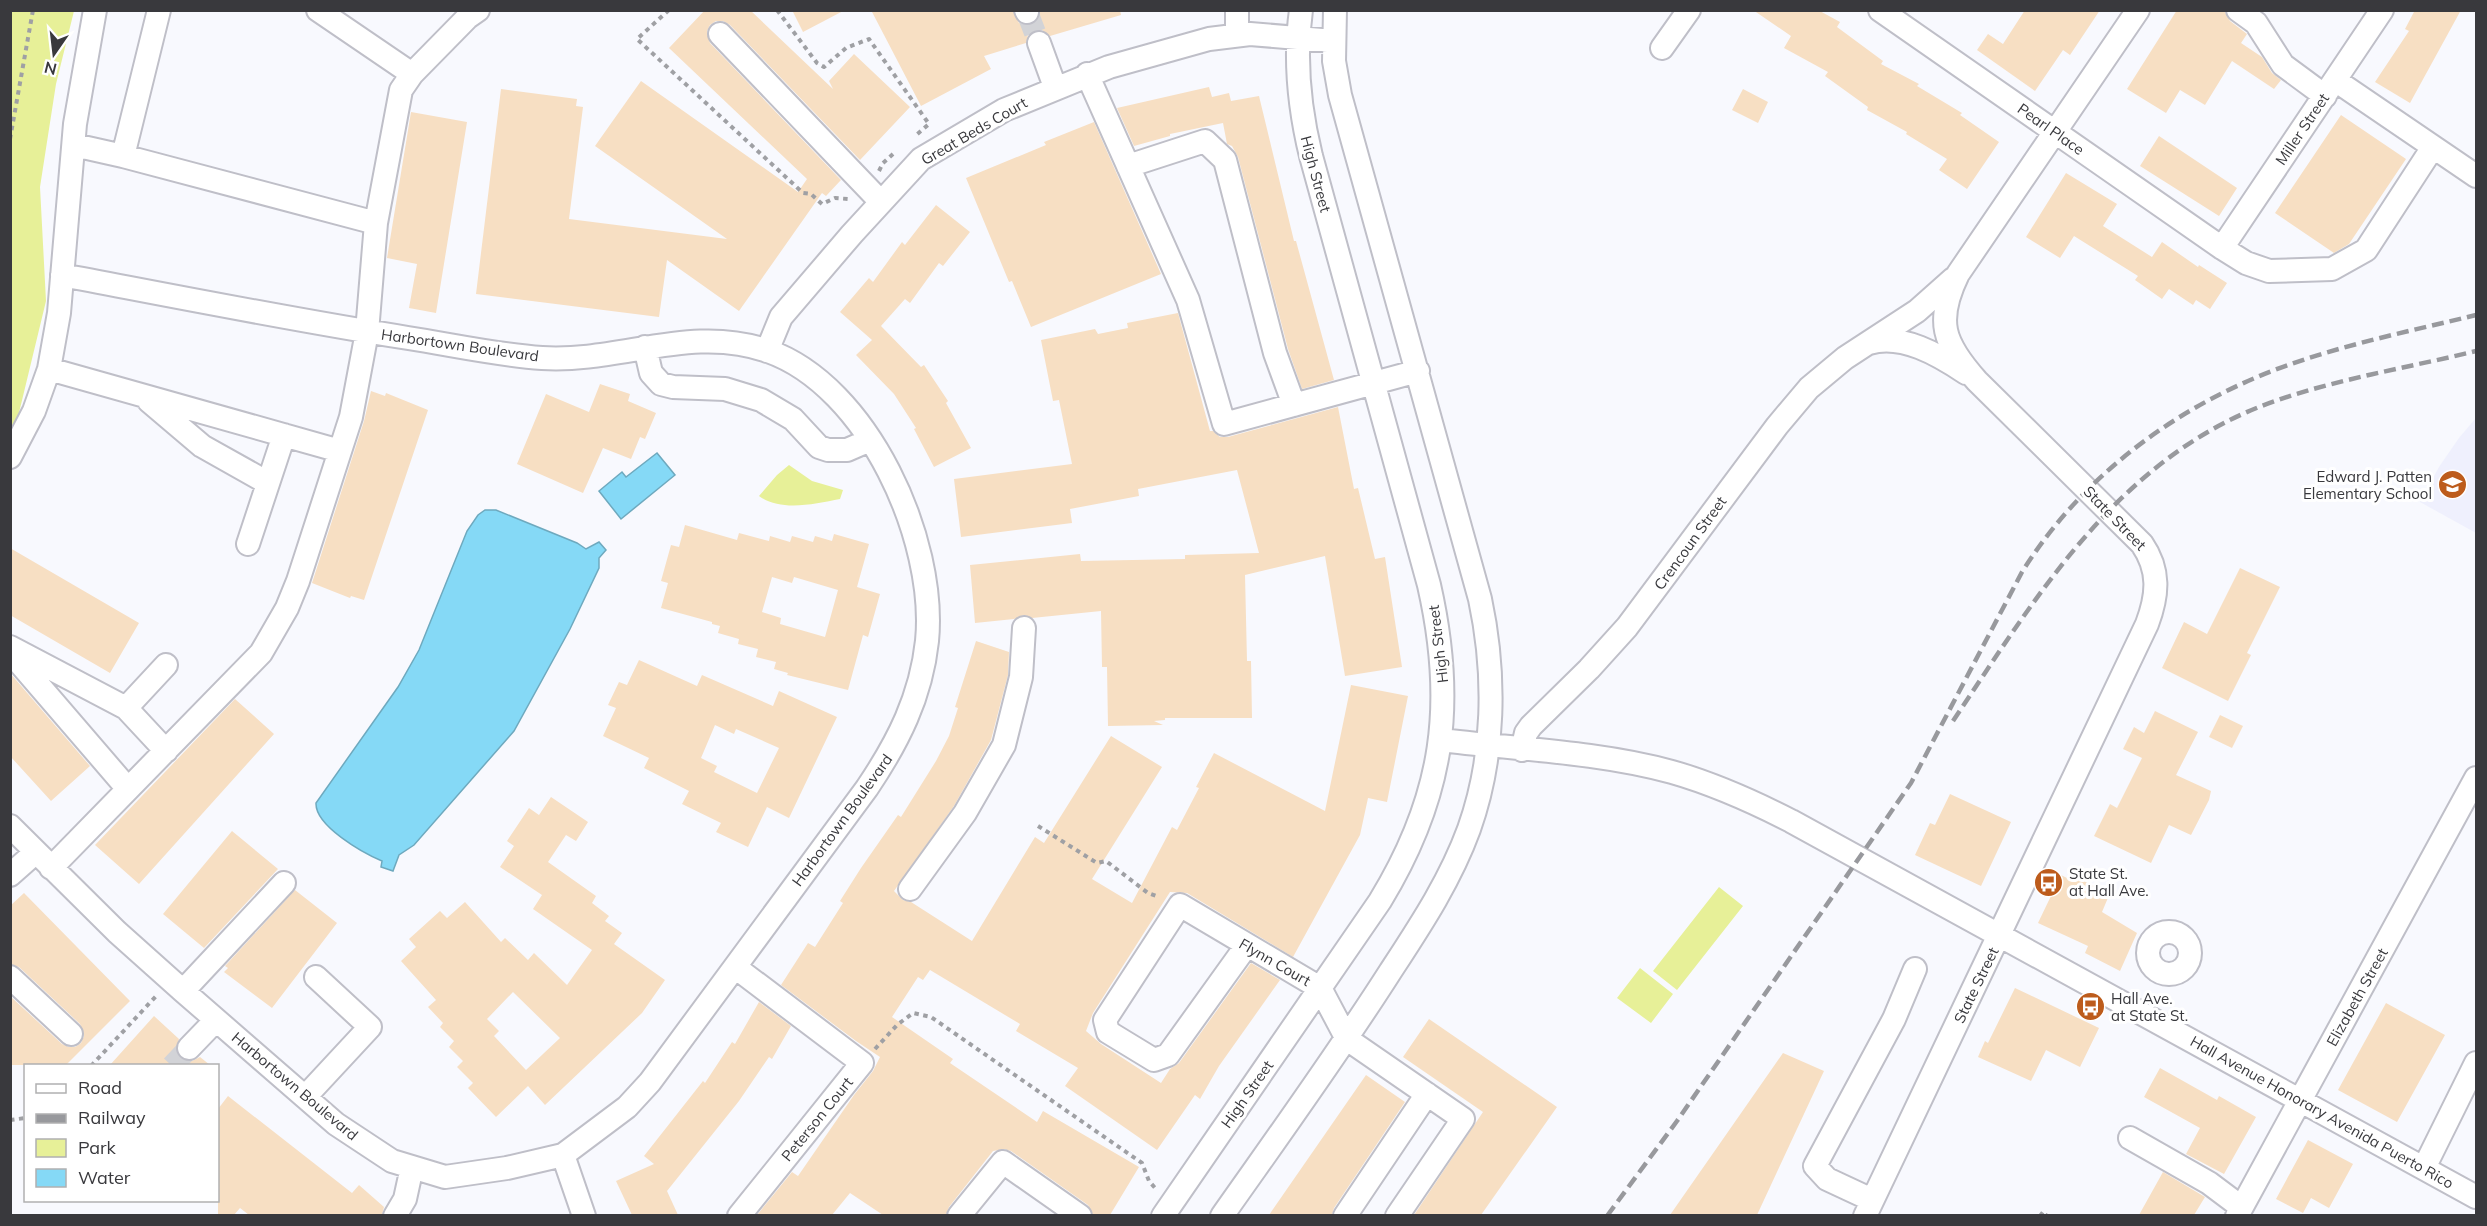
<svg xmlns="http://www.w3.org/2000/svg" width="2487" height="1226" font-family="Mulish,sans-serif">
<rect width="100%" height="100%" fill="#f8f9fe"/>
<path fill="#eff0fd" d="M2476 418V533L2420 502 2439 467 2459 438Z"/>
<path fill="#e7f098" d="M11 11H74L56 84 40 187 46 301 17 421 11 432Z
M789 465 812 481 843 490 840 499C814 504 781 512 759 496L777 475Z
M1719 887 1743 906 1677 990 1653 971Z
M1640 968 1673 994 1651 1023 1617 998Z"/>
<path fill="#85d9f6" stroke="#6ea9be" stroke-width="1.5" d="M657 453 675 475 621 519 599 491 622 472 626 477Z
M485 510H496L577 543 586 549 599 542 606 550 599 558V568L570 629 514 731 414 845 399 855 393 871 381 867 382 861C363 853 315 826 316 803L398 687 419 650 467 531 478 515Z"/>
<path fill="#f7dfc3" fill-rule="evenodd" d="M705 10H750L833 89 829 81 854 54 910 107 860 160 730 25 723 21H716L710 25 707 31 710 43 841 180 826 196 822 193 739 311 667 260 659 317 476 294 501 89 577 99 576 106 583 107 569 219 727 239 595 146 641 81 798 192 807 179 669 48Z
M792 10H845L803 32Z
M871 10H1013L1019 23 1027 25 1038 20 1040 10H1120L1121 15 1050 36 1042 30 1034 31 1028 35 1026 43 984 56 991 69 921 106Z
M1753 10H1818L1840 22 1837 27 1883 61 1881 64 1919 84 1917 86 1962 113 1960 115 1999 142 1967 189 1939 170 1947 159 1906 134 1907 132 1867 110 1868 107 1825 76 1828 72 1784 48 1791 36Z
M2025 10H2100L2070 55 2063 50 2035 91 1977 50 1988 34 2003 44Z
M2177 10 2225 12 2230 21 2247 34 2241 43 2262 57 2272 73 2281 80 2274 89 2232 61 2205 105 2180 90 2166 113 2127 89Z
M2415 10H2461L2410 103 2375 82 2409 31 2405 29Z
M1209 87 1212 97 1229 93 1231 101 1259 96 1294 241H1296L1334 380 1302 389 1288 349 1238 157 1232 146 1227 144 1223 123 1170 134V136L1134 146 1117 108Z
M1743 89 1768 102 1758 123 1732 110Z
M411 112 467 122 436 313 409 308 417 264 387 258Z
M2341 115 2406 159 2349 244 2334 253 2275 213Z
M1094 122 1161 274 1031 327 1012 281 1009 282 966 178 1046 145 1044 142Z
M2159 136 2237 188 2219 216 2140 166Z
M2066 173 2117 204 2103 226 2152 257 2162 242 2198 267 2199 265 2227 283 2210 309 2196 300 2193 305 2169 289 2162 299 2135 280 2138 276 2074 236 2060 258 2026 237Z
M936 205 970 232 943 266 939 263 910 303 905 299 881 326 921 367 924 365 948 401 946 403 971 448 934 467 914 429 916 428 894 394 856 355 872 340 840 312 869 278 873 282 902 242 905 245Z
M1178 313 1210 431H1213L1220 437H1228L1338 407 1354 489 1358 488 1375 559 1385 557 1402 667 1345 676 1325 556 1245 575 1247 661H1251L1252 718H1165V720L1154 721 1163 725 1108 726 1107 667H1102L1101 611 1032 618 1024 615 1014 619 975 623 970 565 1080 554 1081 561 1185 559V555L1259 553 1237 470 1138 489 1139 496 1070 509 1072 523 961 537 954 479 1072 464 1059 400 1053 401 1041 340 1095 329 1098 334 1128 328 1127 323Z
M600 384 630 394 628 401 656 413 645 439 640 437 631 459 603 448 583 493 517 464 546 394 589 412Z
M371 391 385 396 386 393 428 410 364 600 351 596 350 598 312 583 364 421Z
M685 525 737 540 739 533 769 541 770 536 790 542 792 536 813 542 815 536 832 541 834 534 869 544 857 587 880 594 868 637 863 635 848 690 787 675 788 673 774 669 776 662 756 657 758 649 738 644 739 639 718 633 720 626 712 624V622L661 608 668 583 661 581 671 545 679 547ZM772 577 792 583 794 577 838 590 825 637 780 624 781 618 762 612Z
M10 548 139 623 110 673 10 615Z
M2240 568 2280 587 2247 653 2251 655 2228 701 2162 668 2184 622 2207 634Z
M976 641 1009 652 1008 675 991 740 954 806 894 891 903 900 911 902 972 941 1035 837 1044 843 1111 736 1162 767 1092 879 1132 903 1172 827 1177 830 1199 788 1196 787 1214 753 1325 811 1351 685 1408 696 1387 802 1368 798 1360 835 1293 957 1187 893 1170 892 1093 1013 1086 1031 1101 1044 1161 1083 1170 1069 1179 1063 1251 963 1280 980 1219 1066 1200 1099 1195 1095 1157 1150 1065 1086 1078 1068 1016 1031 1020 1024 930 970 923 980 918 977 892 1017 953 1059 950 1063 1037 1122 1043 1111 1139 1167 1110 1215H1093L1088 1205 1011 1151 1004 1149 993 1151 949 1207 946 1215H883L850 1193 832 1215H757L792 1172 798 1176 854 1095 873 1071 880 1057 856 1041 781 985 808 943 815 947 843 903 840 901 861 868 898 815 901 817 936 761 949 736 958 708 955 707Z
M639 660 697 686 702 675 773 706 779 691 837 717 789 818 767 807 748 847 716 832 721 823 682 804 689 791 644 768 649 758 603 736 616 708 608 705 619 682 627 685ZM715 725 734 734 736 729 779 748 757 793 714 772 717 766 701 758Z
M10 673 90 766 51 801 10 756Z
M235 699 274 734 139 884 95 845Z
M2155 711 2198 732 2176 775 2211 791 2209 800 2191 835 2169 825 2151 863 2094 836 2110 804 2117 808 2142 758 2123 749 2134 727 2144 733Z
M2220 715 2243 726 2232 748 2209 737Z
M1950 794 2011 822 1981 886 1915 855 1930 823 1935 825Z
M551 797 588 822 576 841 566 835 548 862 596 896 592 903 609 916 605 921 622 933 614 944 665 980 642 1013 545 1105 528 1086 496 1117 468 1088 473 1083 457 1067 463 1061 449 1047 454 1041 440 1027 443 1023 428 1007 436 1000 401 961 416 947 409 939 440 911 447 918 465 902 501 942 505 938 528 960 534 953 567 985 592 950 533 909 542 895 500 867 514 846 507 841 529 808 539 815ZM513 992 560 1038 526 1070 494 1036 499 1031 487 1019Z
M232 831 278 869 204 948 163 914Z
M2061 875 2075 882 2077 878 2110 893 2102 912 2137 933 2120 971 2085 953 2088 946 2038 923Z
M295 890 337 923 272 1008 224 972 228 968 225 966Z
M24 893 130 1001 66 1065H10V996L62 1044 69 1047H75L81 1043 84 1036 80 1024 19 967 10 964V906Z
M2015 988 2099 1028 2080 1067 2046 1050 2031 1081 1978 1057 1985 1041 1988 1043Z
M759 1002 791 1026 772 1059 769 1057 739 1101 667 1191 678 1215H632L616 1181 654 1164 644 1156 703 1081 705 1083 732 1042 735 1044Z
M2386 1003 2445 1035 2397 1122 2338 1090Z
M154 1016 179 1039 176 1051 180 1058 192 1061 200 1057 210 1065H110Z
M1429 1019 1557 1107 1481 1215H1414L1483 1112 1403 1057Z
M1783 1053 1824 1071 1757 1215H1670Z
M2160 1068 2217 1100 2219 1096 2256 1117 2224 1174 2186 1154 2200 1128 2144 1097Z
M1366 1075 1405 1102 1334 1208 1332 1215H1269Z
M228 1096 352 1193 359 1185 384 1207 382 1215H249L240 1208 234 1215H218V1109Z
M2308 1140 2353 1164 2329 1208 2311 1198 2303 1213 2276 1199Z
M2163 1172 2205 1197 2194 1215H2139Z"/>
<g fill="none" stroke-linecap="round" stroke-linejoin="round">
<path stroke="#d2d3d7" stroke-width="22" stroke-dasharray="22 11" stroke-linecap="butt" d="M1027 12 1039 43
M172 1066 189 1048"/>
<defs>
<path id="minor" d="M318 10 412 74
M1026 10 1027 12
M1880 10 2222 248 2246 263 2269 271 2332 269 2366 250 2433 147
M2238 10 2256 23 2283 65 2325 96
M720 34 881 202
M1237 35V10
M1039 43 1055 87
M1662 48 1689 10
M1087 74 1188 300 1224 424 1418 371
M2335 80 2476 176
M74 145 123 156 159 10
M123 156 376 223
M1128 166 1205 141 1225 160 1275 353 1294 405
M2222 248 2382 10
M1869 343C1902 333 1939 355 1966 373
M645 347 651 373 661 384 673 387 725 389 761 400 793 419 819 447 828 450H847L870 440
M767 351 781 317 852 234 921 159 1004 110 1109 67 1209 39 1250 34 1334 41
M49 369 340 451
M149 401 202 446 268 483
M10 457 34 411 49 369 59 313 75 124 95 10
M248 544 284 435
M10 647 126 708 166 751
M11 653 128 789
M126 708 166 665
M1440 740C1515 749 1600 752 1672 772 1714 784 1752 801 1791 821L2476 1197
M1522 750 1526 733 1531 726 1589 669 1627 627 1777 426 1809 388 1845 358 1917 311 1953 279
M10 826 117 932 183 991 336 1124 392 1161 445 1177 507 1168 563 1155 627 1107 650 1082 867 788C898 742 921 697 927 641 937 540 868 386 768 351 692 324 619 363 542 358 497 355 453 345 408 338 293 320 178 297 62 275
M51 868 261 653 287 608 298 581 351 417 367 332 376 223 401 90 412 74 468 17 478 10
M10 875 36 852
M910 889 965 813 1004 745 1021 677 1024 628
M2148 953a21 21 0 1 1 42 0a21 21 0 1 1-42 0Z
M1247 945 1168 1055 1154 1060 1108 1032 1105 1020 1180 905 1320 988 1347 1039 1463 1119 1397 1216
M735 967 862 1063 739 1216
M10 977 71 1034
M183 991 284 883
M189 1048 216 1020
M305 1097 370 1027 316 977
M2130 1138 2209 1183 2241 1207
M563 1155 584 1216
M2424 1168 2476 1063
M1872 1200 1827 1179 1815 1166 1894 1019 1915 969
M395 1216 405 1199 412 1167
M959 1216 1003 1162 1080 1216
M1163 1216 1380 901C1444 796 1456 704 1429 585L1311 156C1299 107 1294 60 1301 10
M1222 1216C1279 1135 1337 1055 1390 972 1420 926 1450 881 1469 829 1495 756 1496 674 1480 599L1340 95 1334 61 1335 10
M1345 1216 1427 1094
M1865 1216 2147 624C2158 595 2160 570 2142 544L1977 381C1943 343 1935 321 1958 274L2138 10
M2237 1216 2476 778"/>
</defs>
<use href="#minor" stroke="#bfbfc8" stroke-width="26"/>
<path stroke="#9fa0a4" stroke-width="4" stroke-dasharray="4.5 4.5" stroke-linecap="butt" d="M669 10 637 39 803 193 811 194 822 204 835 198 848 199
M777 10 817 63 824 67 846 48 869 39 929 124 915 136
M10 139 33 10
M879 171 883 163 893 154
M1038 826 1097 863 1106 861 1148 893 1159 897
M875 1049 897 1025 913 1013 931 1017 1142 1163 1149 1181 1156 1189
M91 1066 158 994
M10 1120 26 1118
M2040 1216 2043 1212
M2047 1216 2048 1214"/>
<use href="#minor" stroke="#fff" stroke-width="22"/>
<path stroke="#98999d" stroke-width="4.5" stroke-dasharray="12 6" stroke-linecap="butt" d="M1953 721C2040 591 2122 453 2278 400 2342 378 2411 367 2476 351
M1607 1216 1677 1121 1911 783 2022 572C2084 473 2182 402 2291 364 2351 343 2415 330 2476 315"/>
</g>
<defs>
<symbol id="school-disc" viewBox="-11 -11 22 22"><circle r="9.5" fill="#bd5c1c" stroke="#fff"/><path d="M0-5L7-2L0 1L-7-2ZM-4 1L0 2.5L4 1V4Q0 6-4 4Z" fill="#fff"/></symbol>
<symbol id="bus-disc" viewBox="-11 -11 22 22"><circle r="9.5" fill="#bd5c1c" stroke="#fff"/><path d="M-5-6H5V4H4V6H2V4H-2V6H-4V4H-5ZM-3.5-4V0h7V-4ZM-3.5 1.2v1.5H-2V1.2ZM2 1.2v1.5H3.5V1.2Z" fill="#fff"/></symbol>
</defs>
<g fill-rule="evenodd">
<use href="#school-disc" x="2436" y="468" width="33" height="33"/>
<use href="#bus-disc" x="2032" y="866" width="33" height="33"/>
<use href="#bus-disc" x="2074" y="990" width="33" height="33"/>
</g>
<g text-anchor="middle" dominant-baseline="central" stroke-width="6" stroke-linejoin="round" paint-order="stroke">
<g font-size="15" fill="#39393d" stroke="#fff">
<text transform="translate(2051 129) rotate(35)">Pearl Place</text>
<text transform="translate(2302 129) rotate(-56)">Miller Street</text>
<text transform="translate(974 131) rotate(-30)">Great Beds Court</text>
<text transform="translate(1316 174) rotate(75)">High Street</text>
<text transform="translate(460 345) rotate(8)">Harbortown Boulevard</text>
<text transform="translate(2115 518) rotate(46)">State Street</text>
<text transform="translate(1690 543) rotate(-54)">Crencoun Street</text>
<text transform="translate(1438 644) rotate(-97)">High Street</text>
<text transform="translate(842 820) rotate(-54)">Harbortown Boulevard</text>
<text transform="translate(1275 962) rotate(30)">Flynn Court</text>
<text transform="translate(1976 985) rotate(-64)">State Street</text>
<text transform="translate(2357 997) rotate(-61)">Elizabeth Street</text>
<text transform="translate(295 1086) rotate(40)">Harbortown Boulevard</text>
<text transform="translate(1247 1094) rotate(-55)">High Street</text>
<text transform="translate(2322 1112) rotate(29)">Hall Avenue Honorary Avenida Puerto Rico</text>
<text transform="translate(817 1119) rotate(-51)">Peterson Court</text>
</g>
<g font-size="15" fill="#39393d" stroke="#fff" text-anchor="start">
<text x="2432" y="476" text-anchor="end">Edward J. Patten<tspan x="2432" dy="17">Elementary School</tspan></text>
<text x="2069" y="873">State St.<tspan x="2069" dy="17">at Hall Ave.</tspan></text>
<text x="2111" y="998">Hall Ave.<tspan x="2111" dy="17">at State St.</tspan></text>
</g>
</g>
<rect width="2487" height="1226" fill="none" stroke="#39393d" stroke-width="24"/>
<rect x="24" y="1064" width="195" height="138" fill="#ffffff" stroke="#b0b0b1" stroke-width="1.5"/>
<rect x="36" y="1084" width="30" height="9" fill="#ffffff" stroke="#b0b0b1" stroke-width="1.5"/>
<text x="78" y="1094" font-size="18" fill="#39393d">Road</text>
<rect x="36" y="1114" width="30" height="9" fill="#98999d" stroke="#b0b0b1" stroke-width="1.5"/>
<text x="78" y="1124" font-size="18" fill="#39393d">Railway</text>
<rect x="36" y="1139" width="30" height="18" fill="#e7f098" stroke="#b0b0b1" stroke-width="1.5"/>
<text x="78" y="1154" font-size="18" fill="#39393d">Park</text>
<rect x="36" y="1169" width="30" height="18" fill="#85d9f6" stroke="#b0b0b1" stroke-width="1.5"/>
<text x="78" y="1184" font-size="18" fill="#39393d">Water</text>
<g transform="translate(54 54) rotate(194)" stroke="#ffffff" stroke-width="4.5" paint-order="stroke">
<path d="M0-4.5L10 22L0 15L-10 22Z" fill="#39393d"/>
<text y="-9" font-size="16" font-weight="bold" text-anchor="middle" fill="#39393d">N</text>
</g>
</svg>
